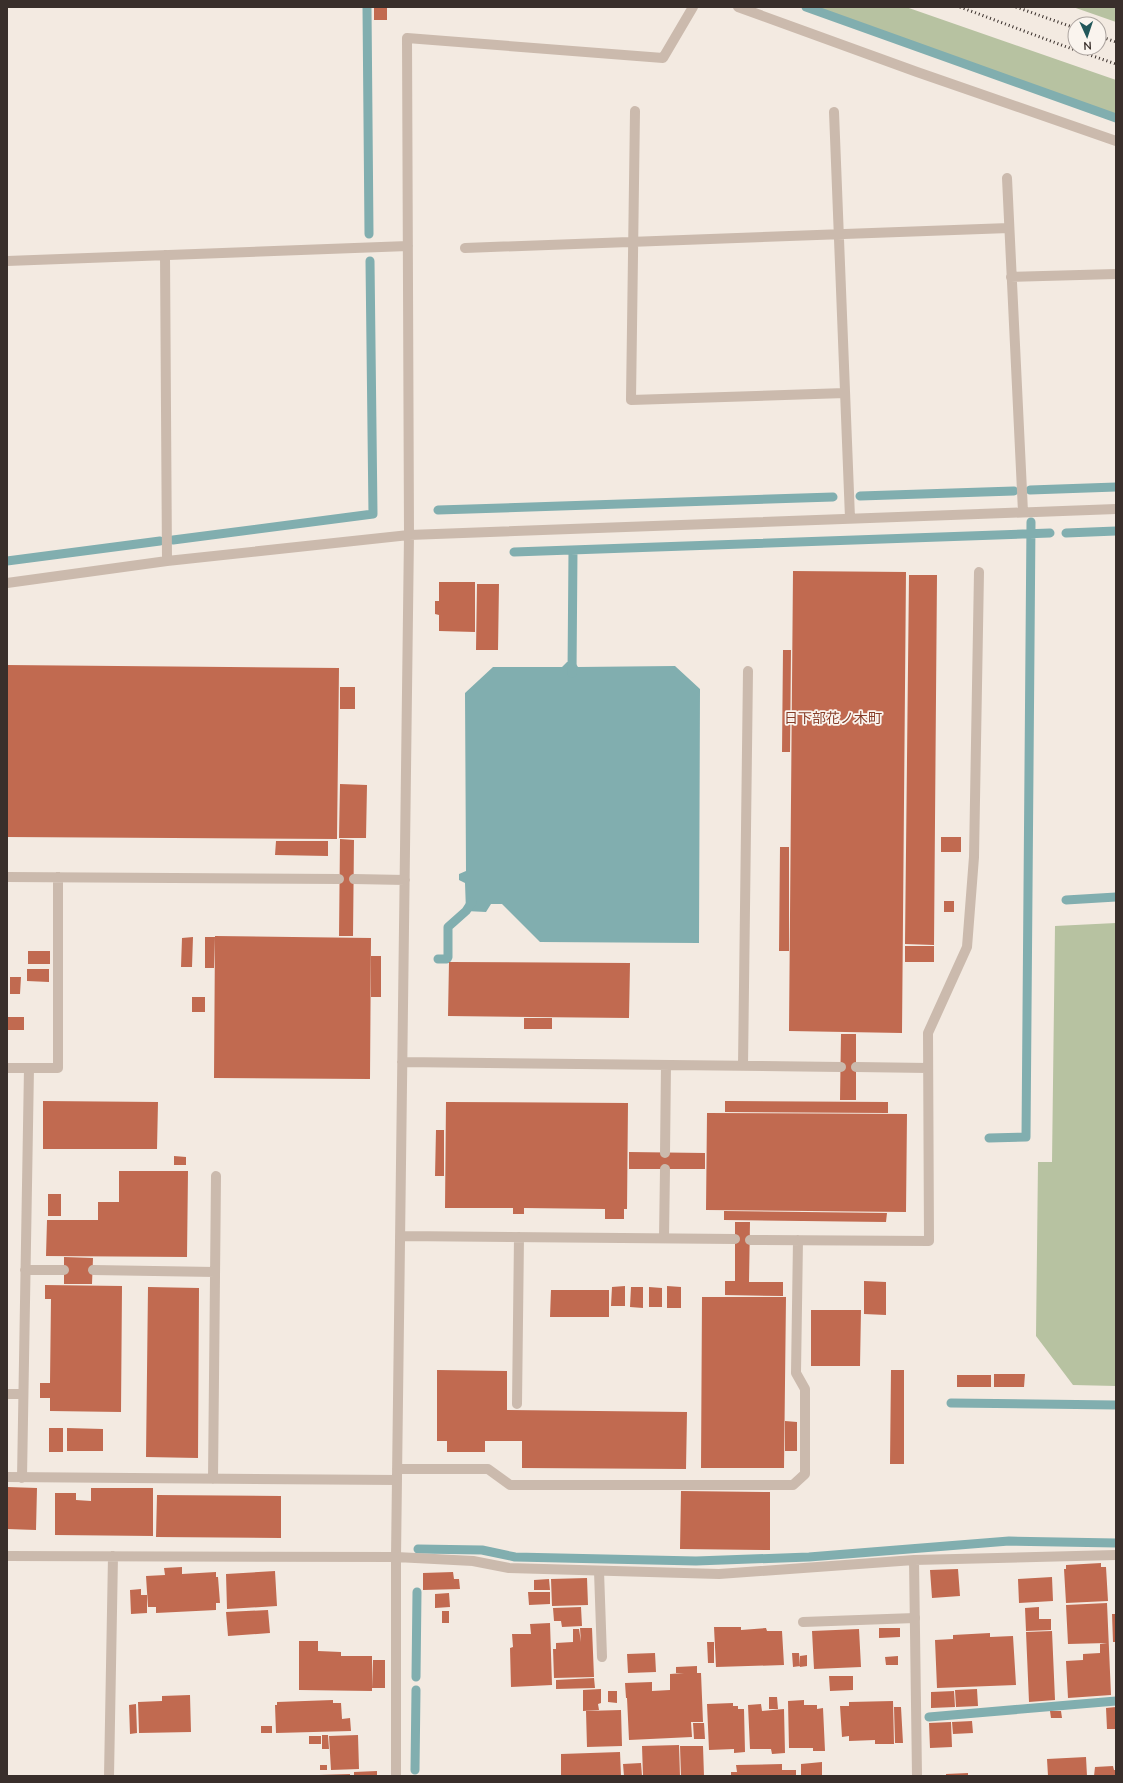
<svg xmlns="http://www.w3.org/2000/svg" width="1123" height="1783" font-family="Mulish,'Noto Sans JP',sans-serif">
<rect width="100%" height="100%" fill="#f3eae1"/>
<path fill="#b7c2a1" d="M817 7H906L1116 80V115Z
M1073 7H1116V22Z
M1116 923V1386L1073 1385 1036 1336 1038 1162H1052L1055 926Z"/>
<path fill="#81aeaf" d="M574 661 578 667 675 666 700 689 699 943 540 942 502 904H491L486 912 466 911 465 883 459 880V874L466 871 465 693 493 667H562L567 662Z"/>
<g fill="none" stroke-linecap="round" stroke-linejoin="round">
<path stroke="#81aeaf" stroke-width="9" d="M367 7 369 234
M806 7 1116 118
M1030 490 1116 487
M860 496 1014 491
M438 510 833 497
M1066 533 1116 531
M173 540 373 514 370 261
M514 552 1050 533
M7 561 160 541
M572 673 573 550
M1066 900 1116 897
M438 959H447L448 957V927L466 911 472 902
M989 1138 1026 1137 1031 522
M951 1403 1116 1405
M418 1549 482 1550 515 1557 696 1561 809 1557 1009 1541 1116 1543
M416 1677 417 1592
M929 1717 1116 1701
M415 1770 416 1690"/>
</g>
<path fill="#c16a50" d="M374 7H387V20H374Z
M793 571 906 572 902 1033 789 1031Z
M909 575H937L934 945 905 944Z
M439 582H475V632L439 631V615L435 614V601H439Z
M477 584H499L498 650H476Z
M783 650H791L790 752H782Z
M7 665 339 668 337 839 7 837Z
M340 687H355V709H340Z
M340 784 367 785 366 838H339Z
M941 837H961V852H941Z
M340 839 354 840 353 936H339Z
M276 841H328V856L275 855Z
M780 847H789V951H779Z
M944 901H954V912H944Z
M215 936 371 938 370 1079 214 1078Z
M193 937 192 967H181L182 938Z
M205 937H215L214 968H205Z
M905 946H934V962H905Z
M28 951H50V964H28Z
M371 956H381V997H371Z
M449 962 630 963 629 1018 448 1016Z
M27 969H49V982L27 981Z
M10 977H21L20 994H10Z
M192 997H205V1012H192Z
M7 1017H24V1030H7Z
M524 1018H552V1029H524Z
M841 1034H856V1100H840Z
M43 1101 158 1102 157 1149H43Z
M725 1101 888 1102V1113L725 1112Z
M446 1102 628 1103 627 1209H624V1219H605V1209L524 1208V1214H513V1208H445Z
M707 1113 907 1114 906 1212 706 1210Z
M436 1130H444V1176H435Z
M629 1152 705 1153V1169H629Z
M174 1156 186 1157V1165H174Z
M119 1171H188L187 1257 46 1256 47 1220H98V1202H119Z
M48 1194H61V1216H48Z
M724 1211 887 1213 886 1222 724 1220Z
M735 1222H750L749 1282H783V1296L725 1295V1281H735Z
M64 1257 93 1258 92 1284H64Z
M864 1281 886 1282V1315L864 1314Z
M45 1285 122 1286 121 1412 50 1411V1398H40V1383H50L51 1299H45Z
M625 1286V1306H611L612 1287Z
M667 1286 681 1287V1308H667Z
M148 1287 199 1288 198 1458 146 1457Z
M631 1287H643V1308L630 1307Z
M649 1287 662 1288V1307H649Z
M551 1290H609V1317H550Z
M702 1297H786L784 1468H701Z
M811 1310H861L860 1366H811Z
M437 1370 507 1371V1410L687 1412 686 1469 522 1468V1441H485V1452H447V1441H437Z
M891 1370H904V1464H890Z
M994 1374H1025L1024 1387H994Z
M957 1375H991V1387H957Z
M785 1421 797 1422V1451H785Z
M49 1428H63V1452H49Z
M67 1428 103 1429V1451H67Z
M7 1487 37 1488 36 1530 7 1529Z
M91 1488H153V1536L55 1535V1493H76V1500L91 1501Z
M681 1491 770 1492V1550L680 1549Z
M157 1495 281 1496V1538L156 1537Z
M1101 1563V1567H1106L1108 1601 1066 1603 1064 1569H1066V1565Z
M182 1567V1574L216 1572V1577H218L220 1603H216V1610L156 1613V1607H148L146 1576 165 1575 164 1568Z
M958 1569 960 1596 932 1598 930 1570Z
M275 1571 277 1606 227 1609 226 1574Z
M453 1572 454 1579H459L460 1589 423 1590V1573Z
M1052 1577 1053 1601 1019 1603 1018 1579Z
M587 1578 588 1605 552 1606 551 1579Z
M549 1579 550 1590H534V1580Z
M141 1589V1595H147V1613L131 1614 130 1590Z
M528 1592H550V1604L529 1605Z
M449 1593 450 1607 435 1608V1594Z
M1107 1603 1111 1695 1068 1698 1066 1661 1083 1660V1654L1100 1653V1644L1107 1643 1068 1644 1066 1605Z
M581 1607 582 1626 562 1627 561 1621H554L553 1608Z
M1039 1607V1619H1051V1630L1026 1631 1025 1608Z
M268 1610 270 1633 228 1636 226 1612Z
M442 1611H449V1623H442Z
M1112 1614H1116V1642H1113Z
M550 1623 552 1685 511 1687 510 1648 513 1647 512 1634H531L530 1624Z
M714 1627H741V1630L766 1628 767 1631H782L784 1665 716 1667Z
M580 1628H592L594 1677 554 1678 553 1649H556V1643L573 1642V1629H579L581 1642Z
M879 1628H900V1637L879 1638Z
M859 1629 861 1667 814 1669 812 1631Z
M1052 1631 1055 1700 1029 1702 1026 1632Z
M990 1633V1637L1013 1636 1016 1685 937 1688 935 1640 953 1639V1635Z
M299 1641H318V1651L341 1652V1656H372V1691L299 1690Z
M707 1642H714V1663H708Z
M655 1653 656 1672 628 1673 627 1654Z
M792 1653H799L800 1666 793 1667Z
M807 1655V1666L800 1667V1656Z
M898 1656V1665H886L885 1657Z
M373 1660H385V1688H372Z
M697 1666V1673H701L703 1722H691L692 1737 629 1740 627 1698H626L625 1683 652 1682V1691L670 1690V1674L684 1673H676V1667Z
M829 1676H853V1690L830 1691Z
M594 1678 595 1688 556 1689V1680Z
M601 1689V1703L598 1704 599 1710 583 1711V1690Z
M977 1689 978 1706 956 1707 955 1690Z
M608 1691H617V1703L608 1702Z
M954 1691 955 1707 931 1708V1692Z
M190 1695 191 1732 139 1733 138 1702 162 1701V1696Z
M769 1697H777L778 1709H769Z
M333 1700V1703H341L342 1719 350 1718 351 1731 276 1733 275 1705H277V1702Z
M804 1700V1705H817V1709L823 1708 825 1751H813V1748H789L788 1701Z
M893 1701 894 1744H875V1740L849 1741V1736L842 1737 840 1706H849V1702Z
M733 1703V1706H738V1709H744L745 1752 734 1753V1749L709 1750 707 1704Z
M136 1704 137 1733 130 1734 129 1705Z
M761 1704 762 1711 784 1709 785 1753 772 1754 771 1749H750L748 1705Z
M894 1707H901L903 1743H895Z
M1116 1707V1729H1107L1106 1708Z
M621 1710 622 1746 587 1747 586 1711Z
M1050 1711H1061L1062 1718H1051Z
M972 1721 973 1733 953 1734 952 1722Z
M951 1722 952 1747 930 1748 929 1723Z
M693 1723H704L705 1739H694Z
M261 1726H272V1733H261Z
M322 1735H328L329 1749H322Z
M358 1735 359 1769 331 1770 329 1736Z
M309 1736H321V1744H309Z
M679 1745 680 1776H643L642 1746Z
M680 1746H703L704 1776H681Z
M620 1752 621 1776H561V1754Z
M1086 1757 1087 1776H1048L1047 1759Z
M822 1762V1776H801V1764Z
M641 1763 642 1776H624L623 1764Z
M782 1764V1770H796V1776H731V1772H737L736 1765Z
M320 1765H327V1770H320Z
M1113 1766 1114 1770H1116V1776H1094L1095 1767Z
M377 1771V1776H354V1772Z
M968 1773V1776H946V1774Z
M350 1774V1776H319V1775Z"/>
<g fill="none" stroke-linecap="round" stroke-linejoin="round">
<path stroke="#cbbaad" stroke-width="10" d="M635 111 631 400 845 393
M834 112 850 518
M1007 178 1023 512
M465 248 1009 228
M165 255 167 561
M7 261 408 246
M1011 277 1116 274
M7 583 167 561 409 535 1116 509
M7 877 339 879
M354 879 405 880
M402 1062 841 1067
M743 1066 748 671
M856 1067 928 1068
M7 1068H58V877
M665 1153 666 1065
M400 1236 735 1239
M664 1238 665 1169
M750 1240 929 1241 928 1033 967 947 974 857 979 572
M25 1270H64
M93 1270 215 1272
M7 1394H23
M517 1404 519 1237
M397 1469H488L510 1485H793L805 1474V1389L796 1373 798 1240
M7 1477 397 1480
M22 1478 29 1068
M213 1479 216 1176
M396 1557 409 535 407 38 663 58 693 7
M599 1571 602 1657
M803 1622 915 1618"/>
<path stroke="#cbbaad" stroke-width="10" d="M738 7 917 72 1116 141
M7 1556 396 1557 473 1561 509 1568 719 1574 914 1560 1116 1555
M914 1560 917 1776
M109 1776 113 1556
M396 1776V1557"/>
<path stroke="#392f2b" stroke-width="3" stroke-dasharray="1 3" stroke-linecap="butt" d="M960 7 1064 46 1116 64
M1016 7 1075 28
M1099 36 1116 42"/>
</g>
<g text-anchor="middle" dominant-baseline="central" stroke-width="3.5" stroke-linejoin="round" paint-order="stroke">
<g font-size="14" fill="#863c27" stroke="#faf4ee">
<text x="833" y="718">日下部花ノ木町</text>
</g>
</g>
<rect width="1123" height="1783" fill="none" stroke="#392f2b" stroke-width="16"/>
<g transform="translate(1087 36) rotate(177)"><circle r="19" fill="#faf4ee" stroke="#ada5a0"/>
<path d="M0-3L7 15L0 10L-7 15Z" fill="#22575a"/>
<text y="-6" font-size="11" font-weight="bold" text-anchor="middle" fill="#392f2b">N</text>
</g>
</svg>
